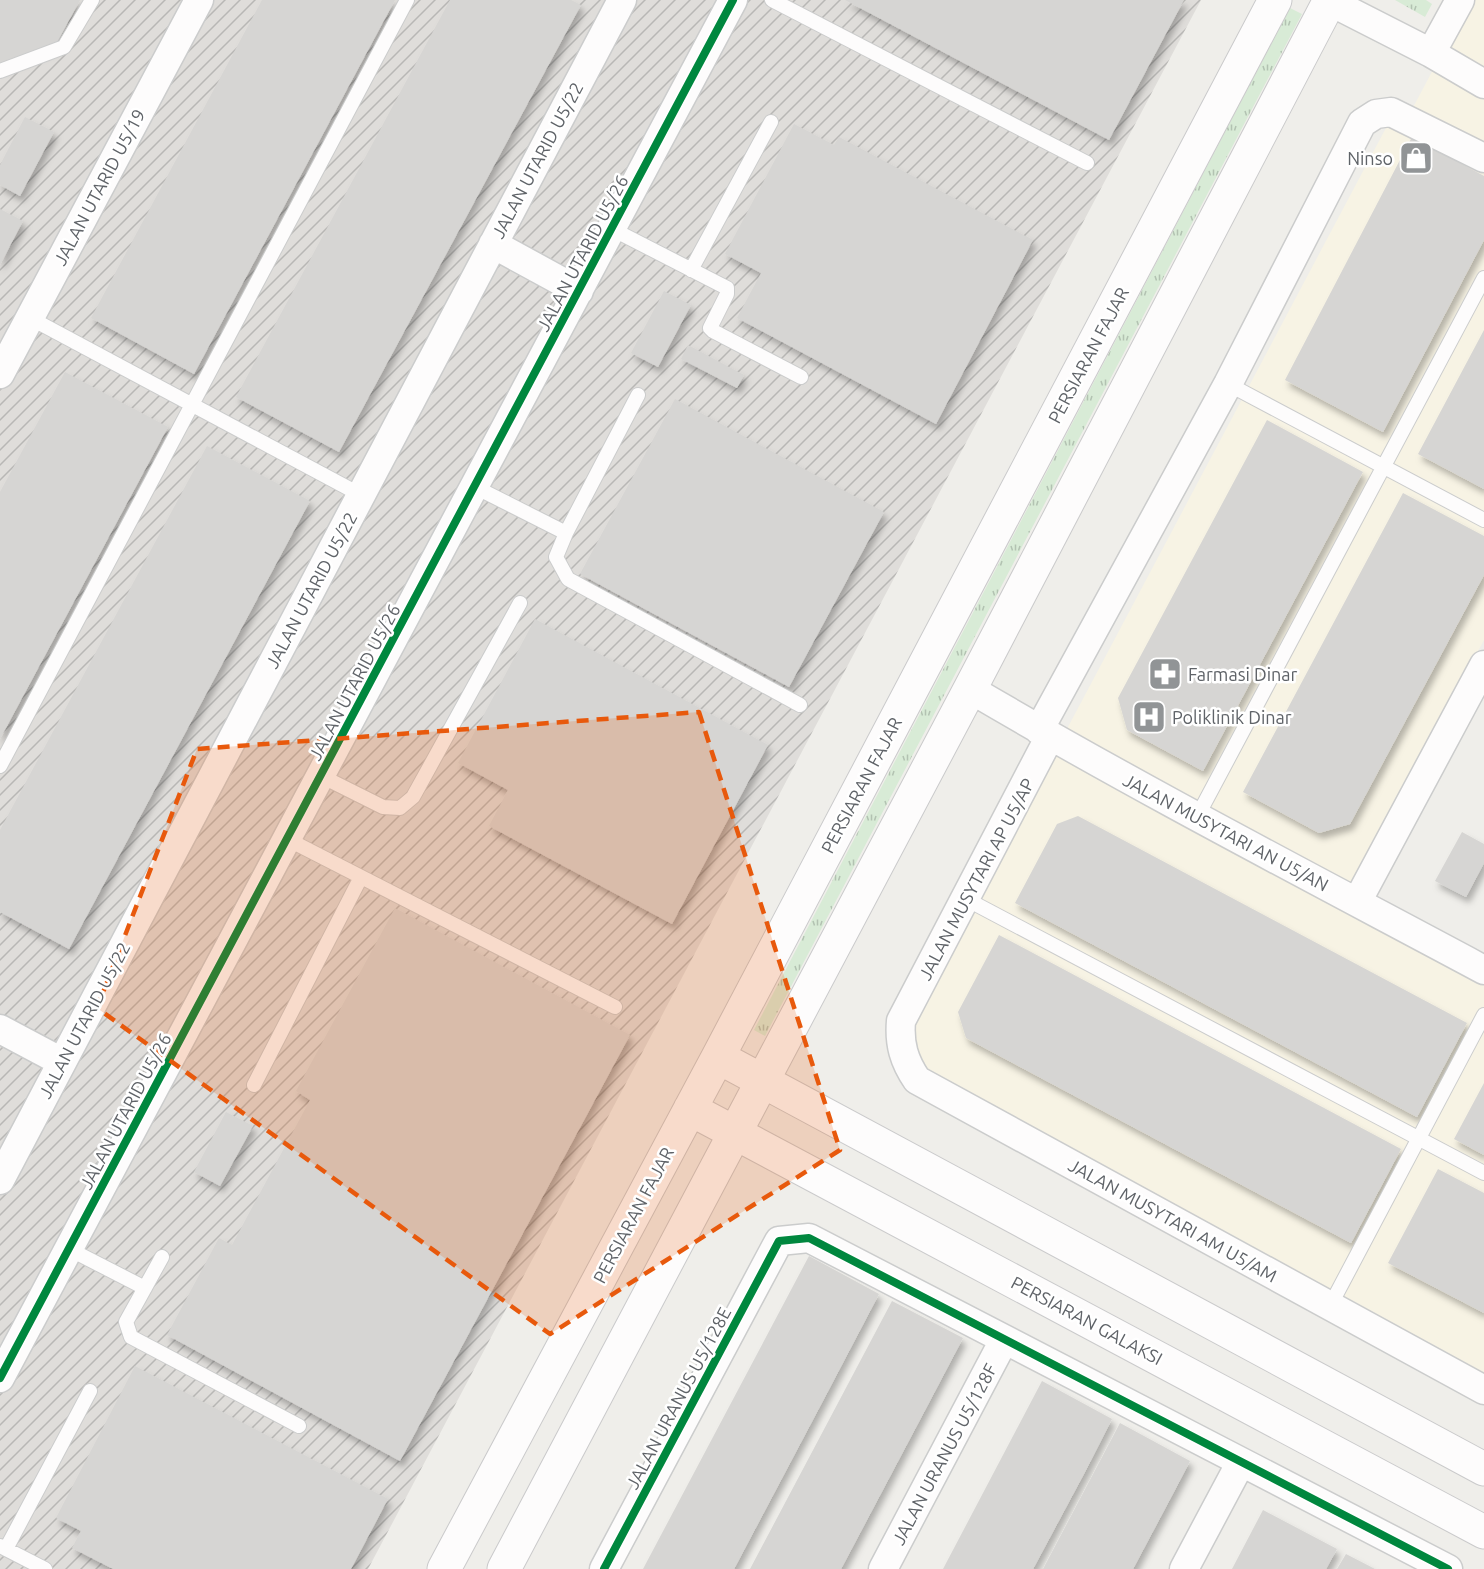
<svg xmlns="http://www.w3.org/2000/svg" width="1484" height="1569" font-family="Ubuntu,sans-serif">
<defs>
<pattern id="industrial-furrows" width="10" height="10" patternUnits="userSpaceOnUse" patternTransform="scale(1.5)"><rect width="10" height="10" fill="#dfddda"/><path d="M-1 1l2-2M0 10L10 0M9 11l2-2" fill="none" stroke="#b8b7b5"/></pattern>
<pattern id="grass-tufts" width="24" height="20" patternUnits="userSpaceOnUse" patternTransform="scale(1.5)"><rect width="24" height="20" fill="#d8ebd6"/><path d="M3 7l-1-3M5 7V3M7 7l1-3M15 17l-1-3M17 17v-4M19 17l1-3" fill="none" stroke="#b2c2b1"/></pattern>
<filter id="shadow"><feDropShadow dx="3.5" dy="6" stdDeviation="3" flood-color="#0004"/></filter>
</defs>
<rect width="100%" height="100%" fill="#efeeea"/>
<path fill="#f7f3e4" d="M1470 0H1484V640L1340 906 1484 982V1380L925 1073 916 1049 913 1023 1042 776 1387 126 1400 132Z"/>
<path fill="url(#industrial-furrows)" d="M0 0H1201L368 1569H0Z"/>
<path fill="url(#grass-tufts)" d="M1395 0H1426L1432 4 1425 17Z
M1290 8 1302 14 765 1036 754 1030Z"/>
<path fill="#d6d5d3" filter="url(#shadow)" d="M0 0H80L55 46 0 66Z
M262 0H395L194 374 91 318Z
M450 0H571L581 5 339 452 236 397Z
M845 0H1184L1109 140Z
M25 117 54 132 20 196 0 185V165Z
M794 124 834 145 839 137 1033 240 936 424 737 318 761 273 725 254Z
M1412 137 1484 176V240L1383 432 1285 380Z
M0 209 23 221 0 265Z
M664 291 691 305 658 367 631 353Z
M1484 330V489L1418 454Z
M688 345 744 375 737 388 681 359Z
M65 372 168 427 0 739V492Z
M675 399 884 512 789 687 580 574Z
M1267 420 1363 472 1203 771 1127 730 1118 698Z
M207 446 310 501 69 949 0 912V830Z
M1403 493 1484 536V575L1350 824 1319 833 1243 792Z
M535 619 768 745 672 924 489 826 508 790 458 763Z
M1078 816 1467 1023 1417 1117 1015 903 1057 824Z
M1462 832 1484 844V863L1466 897 1435 881Z
M395 908 630 1035 400 1461 167 1335 219 1238 232 1245 310 1100 296 1091Z
M999 935 1401 1149 1351 1243 966 1038 958 1012Z
M1484 1083V1155L1454 1139Z
M226 1112 253 1126 220 1186 194 1172Z
M1438 1169 1484 1193V1313L1388 1263Z
M809 1256 879 1294 826 1395 734 1569H643Z
M892 1301 963 1338 923 1414 841 1569H750Z
M135 1366 388 1499 351 1569H113L72 1548 81 1531 56 1518Z
M1042 1381 1112 1419 1086 1470 1033 1569H943Z
M1120 1423 1190 1461 1177 1486 1133 1569H1043Z
M1263 1510 1337 1549 1326 1569H1232Z
M1346 1554 1375 1569H1337Z"/>
<g fill="none" stroke-linecap="round" stroke-linejoin="round">
<defs>
<path id="lane" d="M772 0 1087 163
M0 71 64 47 92 0
M612 229 727 288V294L710 328 713 331 801 377
M691 270 771 122
M30 318 361 495
M1228 384 1484 520
M638 395 566 533 556 557 568 579 800 705
M475 487 566 533
M0 766 407 0
M321 776 383 807 400 808 413 797 520 603
M1197 817 1484 278
M287 839 615 1007
M966 899 1484 1173
M254 1085 361 877
M69 1249 145 1288
M162 1257 126 1322 131 1337 299 1426
M1330 1306 1484 1015
M0 1546 45 1569
M6 1549 90 1391"/>
<path id="street" d="M1327 0 1431 53 1484 84
M1431 53 1460 0
M493 244 579 291
M0 374 199 0
M970 689C1138 788 1312 878 1484 970
M1039 730 1228 384 1362 123 1376 114 1391 112 1484 158
M1050 736 901 1021C899 1044 904 1061 917 1080L1484 1390
M1357 902 1484 665
M0 1029 62 1062
M0 1180 622 0
M0 1378 733 0
M604 1569 779 1241 809 1238 1448 1569
M883 1569 1004 1340
M1184 1569 1241 1462"/>
<path id="secondary" d="M718 1057 1484 1469
M690 1109 1484 1532
M444 1569 718 1057 1275 0
M504 1569 970 689 1330 0"/>
</defs>
<use href="#lane" stroke="#cbcccc" stroke-width="16"/>
<use href="#street" stroke="#cbcccc" stroke-width="31"/>
<use href="#secondary" stroke="#cacacb" stroke-width="35"/>
<use href="#lane" stroke="#fdfcfc" stroke-width="14"/>
<use href="#street" stroke="#fdfcfc" stroke-width="28"/>
<use href="#secondary" stroke="#fdfcfc" stroke-width="33"/>
<defs>
<path id="cycleway" d="M0 1378 733 0
M604 1569 779 1241 809 1238 1448 1569"/>
</defs>
<use href="#cycleway" stroke="#fff" stroke-width="11"/>
<use href="#cycleway" stroke="#00873e" stroke-width="8"/>
</g>
<path fill="#e8590c" fill-opacity="0.2" stroke="#e8590c" stroke-width="4.5" stroke-dasharray="12 8" stroke-linejoin="round" d="M699 712 840 1150 550 1334 97 1008 197 749Z"/>
<defs>
<symbol id="shop-square" viewBox="-11 -11 22 22"><rect x="-9" y="-9" width="18" height="18" rx="4" fill="#919496" stroke="#fff"/><path d="M-5-2.5h2.3a2.7 3.5 0 0 1 5.4 0H5L5.5 6h-11ZM-1.5-2.5h3a1.5 2.3 0 0 0-3 0Z" fill="#fff"/></symbol>
<symbol id="pharmacy-square" viewBox="-11 -11 22 22"><rect x="-9" y="-9" width="18" height="18" rx="4" fill="#919496" stroke="#fff"/><path d="M-2-6h4v4h4v4h-4v4h-4v-4h-4v-4h4Z" fill="#fff"/></symbol>
<symbol id="hospital-square" viewBox="-11 -11 22 22"><rect x="-9" y="-9" width="18" height="18" rx="4" fill="#919496" stroke="#fff"/><path d="M-5-5h3v3.5h4V-5h3V5h-3V1.5h-4V5h-3Z" fill="#fff"/></symbol>
</defs>
<g fill-rule="evenodd">
<use href="#shop-square" x="1397" y="139" width="38" height="38"/>
<use href="#pharmacy-square" x="1146" y="655" width="38" height="38"/>
<use href="#hospital-square" x="1130" y="698" width="38" height="38"/>
</g>
<g text-anchor="middle" dominant-baseline="central" stroke-width="5" stroke-linejoin="round" paint-order="stroke">
<g font-size="18" fill="#5f6368" stroke="#fff" text-anchor="start">
<text x="1393" y="158" text-anchor="end">Ninso</text>
<text x="1188" y="674">Farmasi Dinar</text>
<text x="1172" y="717">Poliklinik Dinar</text>
</g>
<g font-size="18" fill="#5f6368" stroke="#fff">
<text transform="translate(537 160) rotate(-62)">JALAN UTARID U5/22</text>
<text transform="translate(99 187) rotate(-62)">JALAN UTARID U5/19</text>
<text transform="translate(582 253) rotate(-62)">JALAN UTARID U5/26</text>
<text transform="translate(1088 355) rotate(-62)">PERSIARAN FAJAR</text>
<text transform="translate(311 590) rotate(-62)">JALAN UTARID U5/22</text>
<text transform="translate(354 682) rotate(-62)">JALAN UTARID U5/26</text>
<text transform="translate(861 785) rotate(-62)">PERSIARAN FAJAR</text>
<text transform="translate(1226 832) rotate(28)">JALAN MUSYTARI AN U5/AN</text>
<text transform="translate(976 879) rotate(-62)">JALAN MUSYTARI AP U5/AP</text>
<text transform="translate(84 1020) rotate(-62)">JALAN UTARID U5/22</text>
<text transform="translate(125 1111) rotate(-62)">JALAN UTARID U5/26</text>
<text transform="translate(633 1215) rotate(-62)">PERSIARAN FAJAR</text>
<text transform="translate(1173 1220) rotate(29)">JALAN MUSYTARI AM U5/AM</text>
<text transform="translate(1087 1320) rotate(28)">PERSIARAN GALAKSI</text>
<text transform="translate(678 1398) rotate(-62)">JALAN URANUS U5/128E</text>
<text transform="translate(944 1454) rotate(-62)">JALAN URANUS U5/128F</text>
</g>
</g>
</svg>
